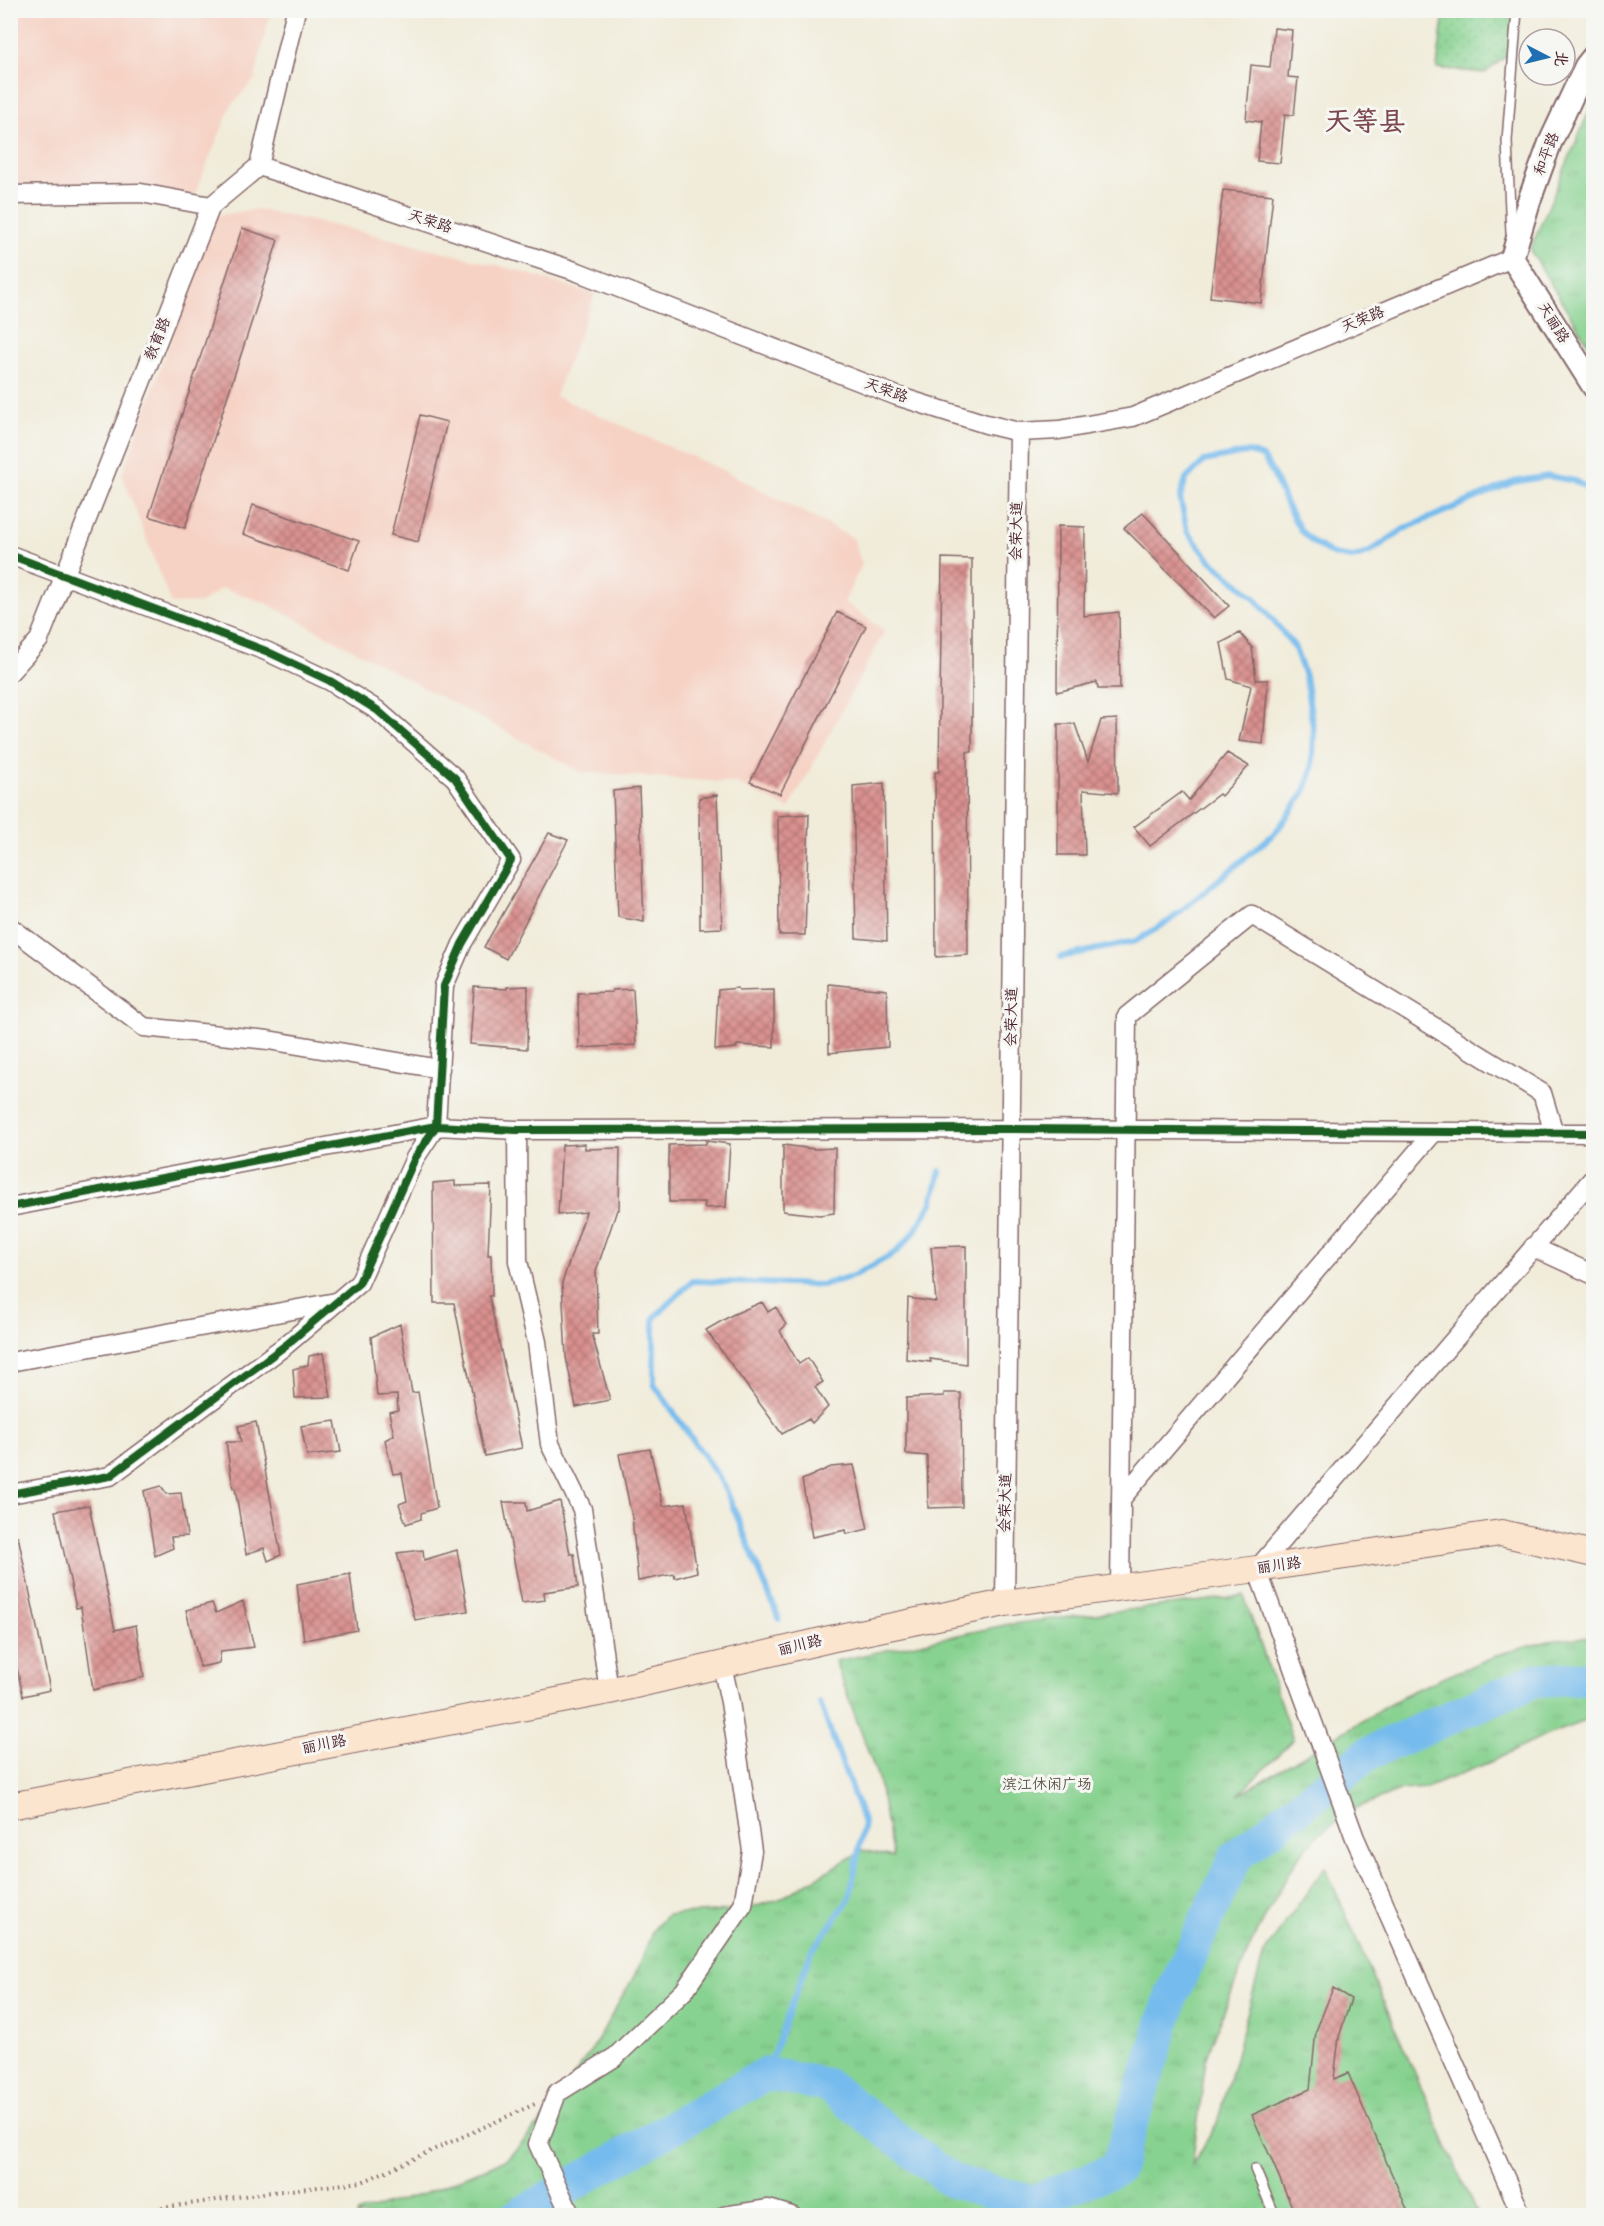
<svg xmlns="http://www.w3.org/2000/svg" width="1604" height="2226" font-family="Kalam,'LXGW WenKai TC',sans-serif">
<defs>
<pattern id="grass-dots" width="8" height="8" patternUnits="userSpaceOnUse" patternTransform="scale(1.5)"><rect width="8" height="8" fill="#87d290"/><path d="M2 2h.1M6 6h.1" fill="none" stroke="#76b47c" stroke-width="1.8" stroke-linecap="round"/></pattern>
<pattern id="park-tufts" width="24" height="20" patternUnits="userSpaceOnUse" patternTransform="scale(1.5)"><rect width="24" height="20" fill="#87d290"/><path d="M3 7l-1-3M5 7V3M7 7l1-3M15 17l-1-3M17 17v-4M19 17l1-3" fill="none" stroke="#76b47c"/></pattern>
<pattern id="building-cross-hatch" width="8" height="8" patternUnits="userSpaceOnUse" patternTransform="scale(1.5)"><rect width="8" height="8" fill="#d9918f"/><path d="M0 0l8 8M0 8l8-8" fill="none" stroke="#b27675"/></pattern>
</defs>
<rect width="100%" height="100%" fill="#f6f6f2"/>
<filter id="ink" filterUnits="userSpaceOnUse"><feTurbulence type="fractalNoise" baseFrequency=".0167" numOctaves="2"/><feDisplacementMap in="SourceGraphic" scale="12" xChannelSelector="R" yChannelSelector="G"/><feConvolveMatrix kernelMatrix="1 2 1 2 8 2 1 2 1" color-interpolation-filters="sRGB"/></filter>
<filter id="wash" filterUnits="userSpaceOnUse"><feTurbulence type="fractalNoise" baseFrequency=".008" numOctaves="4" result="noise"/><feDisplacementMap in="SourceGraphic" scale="24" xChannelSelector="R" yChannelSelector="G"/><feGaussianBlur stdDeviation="1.35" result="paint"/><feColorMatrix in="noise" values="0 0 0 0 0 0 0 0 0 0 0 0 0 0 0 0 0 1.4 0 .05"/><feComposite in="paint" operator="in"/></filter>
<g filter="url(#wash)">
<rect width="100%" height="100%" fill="#f1ecda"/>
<path fill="#f6d2c4" d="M10 11H270L255 79 231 106 194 196 11 194Z
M257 209 359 231 512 269 595 294 555 396 727 472 853 538 862 564 844 602 885 631 789 809 735 783 581 772 266 603 222 588 201 603 171 604 122 475 215 216Z"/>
<path fill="url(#grass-dots)" stroke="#68785e" stroke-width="1.5" d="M1444 11H1515L1510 53 1485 73 1437 68Z"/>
<path fill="url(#park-tufts)" stroke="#68785e" stroke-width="1.5" d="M1593 102V352L1530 250Z
M1244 1596 1293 1740 1238 1795 1412 1691 1500 1654 1549 1641 1593 1636V1718L1547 1735 1495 1760 1426 1788 1402 1790 1354 1809 1318 1835 1296 1860 1253 1940 1228 2001 1206 2059 1192 2166 1217 2123 1264 1953 1325 1867 1477 2215 357 2216 358 2213 426 2193 507 2159 544 2119 594 2046 638 1969 653 1930 667 1915 743 1910 780 1899 863 1850 893 1857 878 1778 835 1661 1010 1624Z"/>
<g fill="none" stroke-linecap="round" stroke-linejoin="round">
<path stroke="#76bbed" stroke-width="6" d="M1061 957 1136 941 1169 921 1275 833 1304 793 1312 770 1314 733 1305 676 1294 646 1254 597 1209 559 1187 531 1180 498 1186 479 1204 461 1249 452 1263 457 1272 472 1287 506 1301 531 1314 543 1334 555 1352 558 1368 553 1404 529 1513 482 1549 476 1575 481 1594 492
M779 1619 724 1485 654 1384V1318L692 1281 822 1285 853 1276 895 1253 913 1234 932 1203 940 1171
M766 2074 811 1952 849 1899 864 1823 820 1703"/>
<path stroke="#76bbed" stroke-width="34" d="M517 2216 766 2074 827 2085 952 2181 1031 2202 1117 2169 1173 1992 1236 1856 1369 1753 1535 1680 1594 1677"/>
</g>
<g id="blocks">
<path fill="url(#building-cross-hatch)" d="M1274 28 1292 30 1288 77 1298 78 1294 115 1285 114 1280 163 1257 161 1261 122 1246 120 1251 65 1270 67Z
M1223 190 1273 195 1261 303 1210 297Z
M242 228 278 240 185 528 149 516Z
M420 415 447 422 418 542 391 535Z
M253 505 359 541 349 570 243 534Z
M1143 513 1229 606 1214 618 1124 528Z
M1058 526 1085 527 1084 616 1119 612 1120 689H1098L1097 682 1057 692Z
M942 558 972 559V752H967L968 955 936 957 935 772H939Z
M837 612 866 626 780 794 750 782Z
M1240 633 1252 647 1256 680H1268L1263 744 1239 741 1251 686 1228 679 1221 643Z
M1117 719 1118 793 1083 790 1085 855H1058V724H1075L1088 762 1101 720Z
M1227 753 1249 766 1221 796 1219 794 1150 846 1134 827 1182 792 1189 800Z
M884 783 887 941 856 938 853 786Z
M639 788 644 922 618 917 613 791Z
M717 795 722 928 700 929 699 798Z
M809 814 805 935H779L778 816Z
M549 833 568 840 506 959 484 947Z
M828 984 887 990 888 1047 829 1053Z
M528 986 527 1049 470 1044 474 987 507 989V987Z
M738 988 739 990 774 989V1047L737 1045 736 1048 715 1050 718 990Z
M633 989 636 1045 579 1048 578 993 612 992V990Z
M706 1141 730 1144 726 1207 704 1208 705 1202H669V1145L706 1144Z
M585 1144V1149L620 1148 619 1210H617L596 1271 598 1334H592L610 1400 576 1407 566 1357 562 1283 586 1212 558 1215 562 1145Z
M783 1145 814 1149 835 1148 834 1213 820 1215 783 1211Z
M455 1181V1186L491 1185 488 1255H491L492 1296H489L522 1448 485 1456 454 1303H434L433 1183Z
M966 1246V1364L930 1359 931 1362 906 1359 908 1298 936 1302 931 1247Z
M762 1302 768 1312 776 1307 786 1325 780 1331 799 1364 808 1358 823 1382 815 1387 828 1407 812 1423 809 1419 782 1434 706 1330 732 1315Z
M400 1324 412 1393 418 1392 437 1508 421 1513V1519L406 1524 399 1504 407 1501 402 1473 393 1474 385 1440 394 1435 389 1412 398 1410 397 1395 377 1396 371 1337Z
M323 1353 331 1397 295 1398 293 1369 308 1365 309 1356Z
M944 1393H961L962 1507 928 1508 927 1456 906 1454V1398L944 1396Z
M335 1421 341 1452 307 1456 301 1426Z
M256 1422 281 1555 268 1561 264 1548 246 1554 235 1488H233L226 1442H241L238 1426Z
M650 1449 663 1506 686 1503 697 1572 675 1578 674 1574 638 1581 632 1517 619 1454Z
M854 1465 868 1529 847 1534 846 1530 812 1537 802 1480 831 1467Z
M161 1486 167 1494 181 1493 187 1536 171 1537 173 1548 155 1556 144 1491Z
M560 1501 570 1554H574L578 1587 544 1592 545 1600 522 1603 503 1502H526L527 1511Z
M89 1505 115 1630 136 1625 144 1677 93 1690 81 1607 76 1608 55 1511Z
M18 1536 50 1690 23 1696 10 1636V1537Z
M423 1550 424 1560 457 1550 468 1611 415 1620 397 1553Z
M350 1574 357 1630 304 1640 297 1584Z
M243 1601 254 1647 221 1651 219 1663 200 1667 186 1610 212 1603 216 1613Z
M1333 1988 1351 1999 1339 2037 1334 2079 1348 2073 1410 2216H1296L1252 2115 1310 2089 1316 2031Z"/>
</g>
</g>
<g filter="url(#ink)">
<use href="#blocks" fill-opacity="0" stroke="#846768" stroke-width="1.5"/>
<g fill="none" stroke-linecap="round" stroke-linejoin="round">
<defs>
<path id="service" d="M1511 233 1507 141 1517 10
M1255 2169 1275 2216"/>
<path id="minor" d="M259 166 578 272 897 396 986 424 1019 432 1059 430 1133 417 1512 258
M10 195 141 193 211 206
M10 555 266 651 330 681 377 710 455 778 511 860 462 944 444 986 436 1126 415 1158 359 1283 286 1345 110 1476 10 1494
M10 672 39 640 211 206 259 166 296 10
M10 927 144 1027 268 1040 440 1069
M517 1130 518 1261 537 1342 550 1444 582 1509 609 1691
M10 1207 436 1126 517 1130 1010 1129 1594 1133
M1533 1247 1594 1275
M10 1362 336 1302
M1121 1499 1434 1132
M1120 1587 1127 1016 1252 915 1542 1093 1554 1133
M1005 1603 1019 432
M571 2216 538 2144 557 2093 615 2057 684 1991 743 1905 752 1851 730 1702 722 1665
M724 2216 769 2209 792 2216
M1522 2216 1355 1838 1257 1569 1594 1177"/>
<path id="tertiary" d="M1594 56 1586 66 1550 143 1529 201 1512 258 1594 387"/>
<path id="secondary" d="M10 1806 609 1691 830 1639 1005 1603 1257 1569 1501 1533 1594 1554"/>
</defs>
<use href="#service" stroke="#846768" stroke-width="12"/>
<use href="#minor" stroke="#846768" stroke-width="21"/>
<use href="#tertiary" stroke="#846768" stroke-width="26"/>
<use href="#secondary" stroke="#846768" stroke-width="28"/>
<path stroke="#846768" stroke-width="4" stroke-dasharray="1.5 4.5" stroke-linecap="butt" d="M108 2216 264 2193 362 2182 535 2104"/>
<use href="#service" stroke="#fff" stroke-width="9"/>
<use href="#minor" stroke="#fff" stroke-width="18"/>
<use href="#tertiary" stroke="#fff" stroke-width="22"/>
<use href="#secondary" stroke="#fce5cf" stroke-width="26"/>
<defs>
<path id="cycleway" d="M10 555 266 651 330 681 377 710 455 778 511 860 462 944 444 986 436 1126 415 1158 359 1283 286 1345 110 1476 10 1494
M10 1207 436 1126 517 1130 1010 1129 1594 1133"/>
</defs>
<use href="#cycleway" stroke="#f6f6f2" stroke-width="11"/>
<use href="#cycleway" stroke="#1b5e20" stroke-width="8"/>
</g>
</g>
<g text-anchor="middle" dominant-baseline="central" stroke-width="6" stroke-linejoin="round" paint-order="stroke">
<g font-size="15" fill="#4a1f2b" stroke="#f6f6f2">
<text transform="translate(1547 154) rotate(-69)">和平路</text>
<text transform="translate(430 222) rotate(18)">天荣路</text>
<text transform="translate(1363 320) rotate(-23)">天荣路</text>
<text transform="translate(1553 323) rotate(58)">天丽路</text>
<text transform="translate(158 339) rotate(-68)">教育路</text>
<text transform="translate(886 391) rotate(20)">天荣路</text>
<text transform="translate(1017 531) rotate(-89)">会荣大道</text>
<text transform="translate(1012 1017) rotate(-89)">会荣大道</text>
<text transform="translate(1006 1503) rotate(-89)">会荣大道</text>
<text transform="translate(1279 1566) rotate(-8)">丽川路</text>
<text transform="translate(800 1646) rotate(-14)">丽川路</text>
<text transform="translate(324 1745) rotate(-11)">丽川路</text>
</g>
<g font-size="15" fill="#5c5549" stroke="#f6f6f2">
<text x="1047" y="1785">滨江休闲广场</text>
</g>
<g font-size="27" font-weight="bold" fill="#7c474e" stroke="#f6f6f2">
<text x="1365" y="122">天等县</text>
</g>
</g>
<rect width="1604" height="2226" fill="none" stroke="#f6f6f2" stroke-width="36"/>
<g transform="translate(1547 57) rotate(97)"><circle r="28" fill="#f6f6f2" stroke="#b1a0a2" stroke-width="1.5"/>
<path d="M0-4.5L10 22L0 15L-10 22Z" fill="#1f6fb2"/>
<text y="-9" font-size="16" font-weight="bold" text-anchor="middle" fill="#4a1f2b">北</text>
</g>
</svg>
